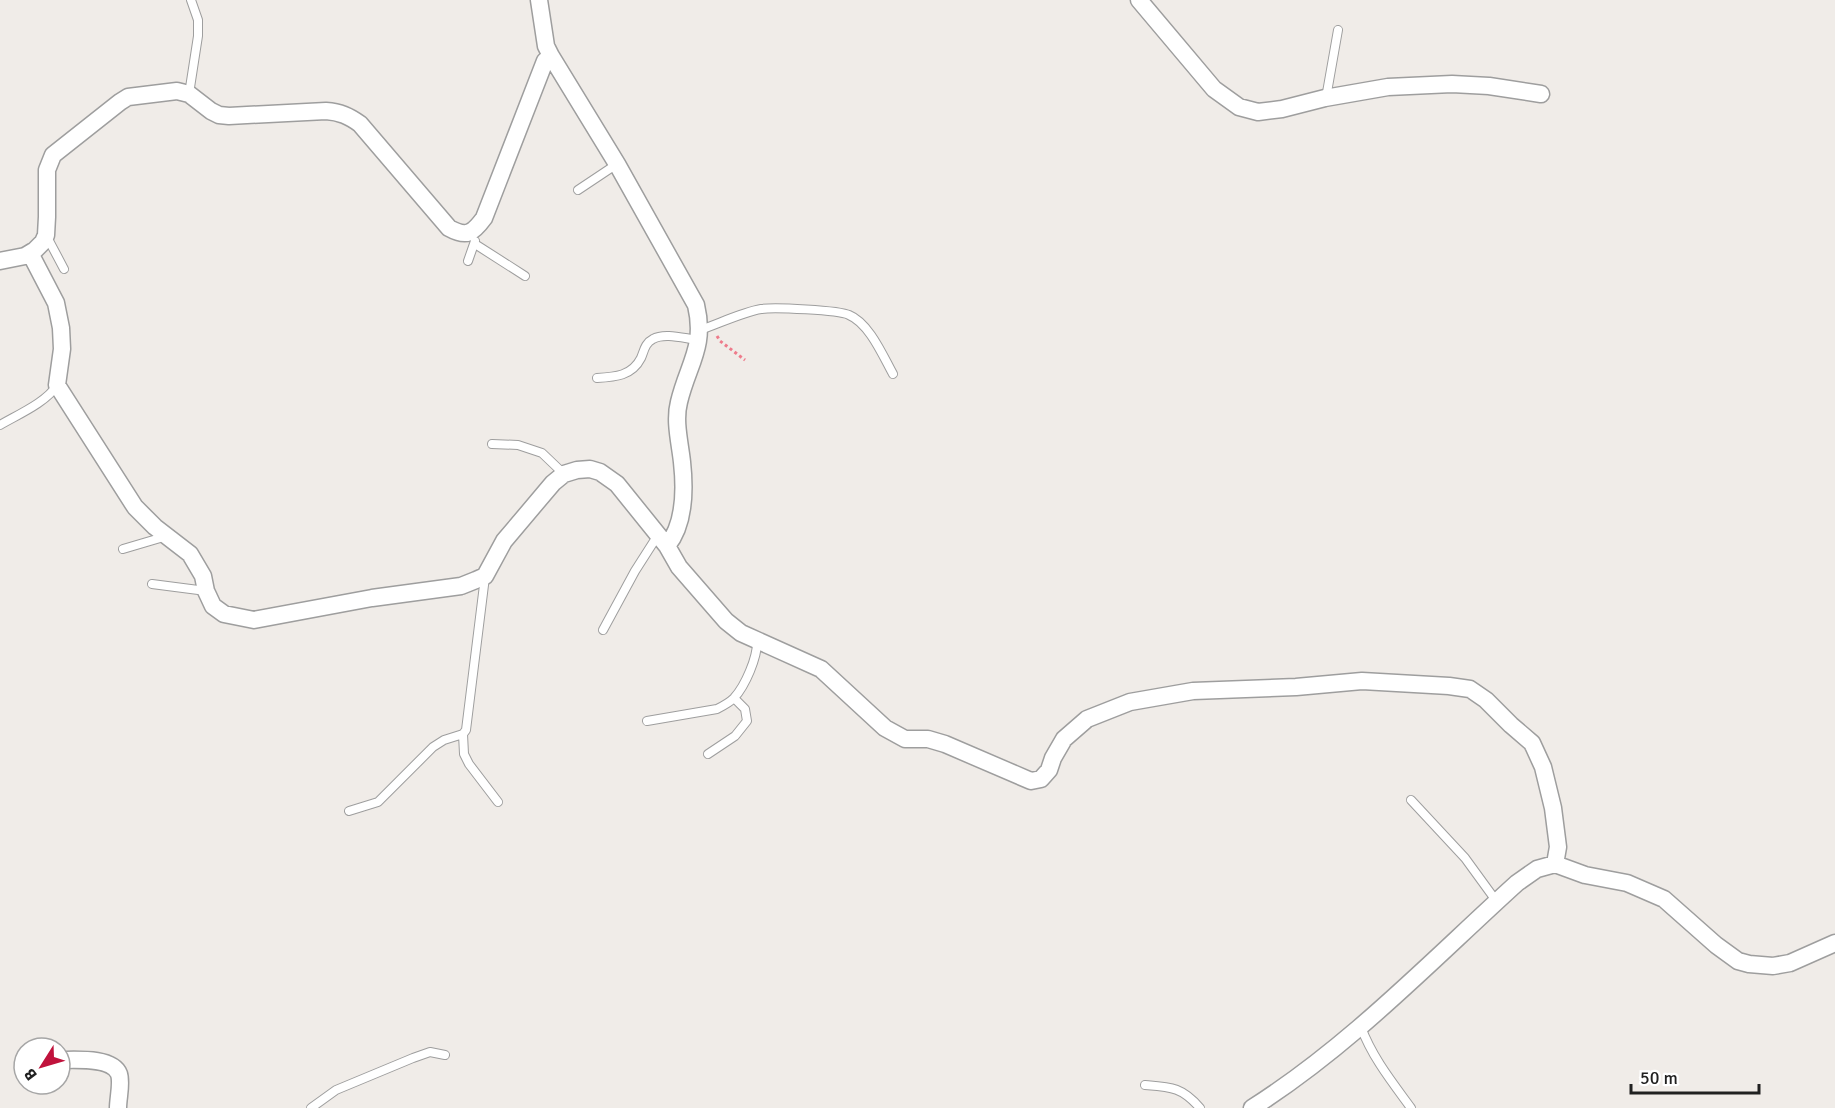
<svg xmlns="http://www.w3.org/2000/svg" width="1835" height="1108" font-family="Signika,sans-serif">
<rect width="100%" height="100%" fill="#f0ece8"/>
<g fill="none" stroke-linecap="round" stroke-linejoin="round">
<defs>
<path id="service" d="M189 94 198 36V20L191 0
M1326 98 1338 30
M578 190 617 164
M46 235 64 269
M475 244 525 276
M468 261 475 241
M700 330C718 324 743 312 761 309 774 307 839 310 849 315 869 323 883 356 893 374
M597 378C615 377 632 376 641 358 644 351 645 343 653 339 665 332 686 339 699 340
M0 425C17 415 47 402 57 385
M492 444 518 445 542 453 564 474
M123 549 167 536
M152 584 206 591
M603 630 635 571 658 535
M647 721 717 709C723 706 729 703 734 698 745 686 758 657 757 640
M463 734 464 754 469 764 498 802
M708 754 735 736 747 721 745 709 734 698
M1411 800 1465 858 1497 902
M349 811 378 802 433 747 444 740 463 734 466 730 485 577
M1361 1027C1372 1057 1392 1082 1411 1108
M1145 1085C1171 1087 1182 1087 1200 1108
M311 1108 336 1090 413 1058 430 1052 445 1055"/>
<path id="minor" d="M1139 0 1214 89 1239 107 1258 112 1282 109 1325 98 1388 87 1452 84 1489 86 1541 94
M30 253 56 303 61 328 62 349 57 385 135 507 155 527 190 554 203 576 206 591 213 606 224 614 254 620 372 598 461 586 476 580 485 576 504 541 553 483 564 474 577 470 590 469 600 472 617 484 667 546C685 524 685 489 682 462 680 443 674 421 679 402 688 364 706 347 696 305L617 164 551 56
M0 261 25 256 35 250 43 242 46 235 47 217V170L53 155 120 102 128 97 177 91 189 94 211 111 219 115 229 116 326 111C340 112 349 116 360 124L449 228C467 238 473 233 484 218L538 79 545 61 551 56 546 46 539 0
M667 546 679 567 726 621 741 633 821 669 885 728 905 739H928L945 744 1031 781 1041 779 1049 770 1053 758 1064 739 1087 719 1130 702 1193 691 1296 687 1362 681 1449 686 1470 689 1486 700 1511 725 1532 743 1543 767 1553 808 1558 847 1555 864
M60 1060C76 1060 112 1057 119 1074 122 1083 118 1098 118 1108
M1252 1108C1350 1046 1432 960 1517 883L1537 869 1555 864 1585 875 1627 883 1664 899 1716 945 1738 961 1749 964 1773 966 1790 963 1835 943"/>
</defs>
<use href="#service" stroke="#9e9e9e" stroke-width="10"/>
<use href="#minor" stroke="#9e9e9e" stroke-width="19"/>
<path stroke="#ee7b8b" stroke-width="3" stroke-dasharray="3 3" stroke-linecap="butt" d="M717 336 720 341 745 360"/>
<use href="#service" stroke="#fff" stroke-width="8"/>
<use href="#minor" stroke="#fff" stroke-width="16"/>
</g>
<g transform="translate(42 1066) rotate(233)"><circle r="28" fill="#ffffff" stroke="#a6a6a6" stroke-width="1.5"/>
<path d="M0-4.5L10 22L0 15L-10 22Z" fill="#c0123c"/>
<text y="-9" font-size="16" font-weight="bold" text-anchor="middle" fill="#212121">B</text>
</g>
<path d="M1631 1084v9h128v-9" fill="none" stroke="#212121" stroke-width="3"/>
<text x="1640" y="1084" font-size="18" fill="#212121" stroke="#ffffff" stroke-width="4.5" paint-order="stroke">50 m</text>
</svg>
